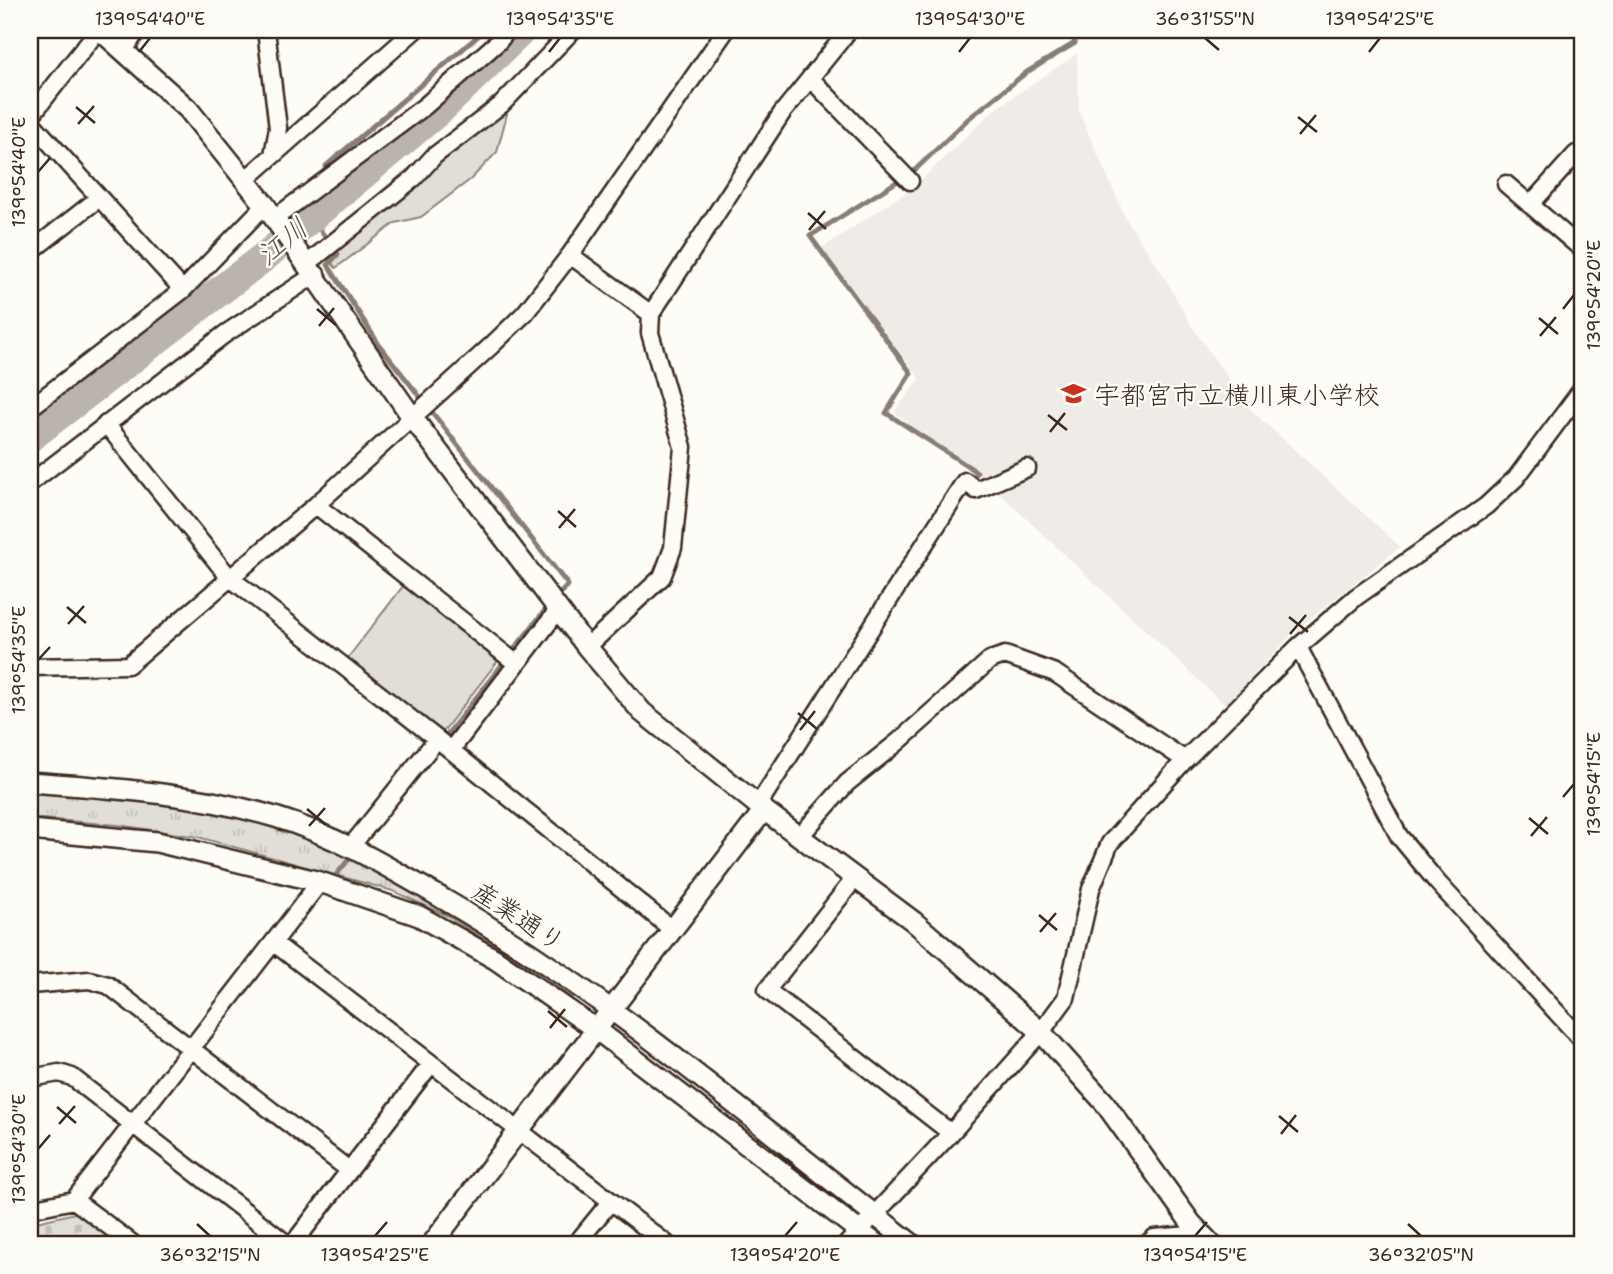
<svg xmlns="http://www.w3.org/2000/svg" width="1613" height="1274" font-family="'Shantell Sans','Klee One',sans-serif">
<defs>
<pattern id="grass-tufts" width="24" height="20" patternUnits="userSpaceOnUse" patternTransform="scale(1.75)"><rect width="24" height="20" fill="#e1ded7"/><path d="M3 7l-1-3M5 7V3M7 7l1-3M15 17l-1-3M17 17v-4M19 17l1-3" fill="none" stroke="#c2bfb8"/></pattern>
<pattern id="cemetery-stones" width="16" height="16" patternUnits="userSpaceOnUse" patternTransform="scale(1.75)"><rect width="16" height="16" fill="#e1ded7"/><path d="M2 7V4a2 2 0 0 1 4 0v3zM10 15v-3a2 2 0 0 1 4 0v3z" fill="#c2bfb8"/></pattern>
</defs>
<rect width="100%" height="100%" fill="#fdfcf7"/>
<filter id="ink" filterUnits="userSpaceOnUse"><feTurbulence type="fractalNoise" baseFrequency=".0143" numOctaves="2"/><feDisplacementMap in="SourceGraphic" scale="14" xChannelSelector="R" yChannelSelector="G"/><feConvolveMatrix kernelMatrix="1 2 1 2 8 2 1 2 1" color-interpolation-filters="sRGB"/></filter>
<g filter="url(#ink)">
<path fill="#efece7" d="M1077 54 1079 112 1126 219 1165 278 1192 327 1250 409 1400 547 1297 629 1225 705 982 477 894 412 920 379 822 248 914 187 994 110Z"/>
<path fill="url(#grass-tufts)" stroke="#8e847a" stroke-width="2" d="M30 786 143 795 273 823 358 860 438 905 573 998 448 916 393 891 198 837 118 825 30 818Z"/>
<path fill="url(#cemetery-stones)" stroke="#8e847a" stroke-width="2" d="M79 1212 121 1244H36L32 1223Z"/>
<path fill="#e1ded7" stroke="#8e847a" stroke-width="2" d="M493 98 507 114 497 152 471 179 421 217 395 223 336 268 317 246Z
M404 585 500 658 442 733 347 659Z"/>
<g fill="none" stroke-linecap="round" stroke-linejoin="round">
<path stroke="#887d74" stroke-width="5" d="M345 190 326 166 485 30
M311 218 338 254 328 265 380 346 568 585 556 598
M971 482 977 472 886 413 911 373 810 236 914 171 968 119 1027 72 1075 43 1072 30
M818 725 918 568
M442 741 549 605
M332 880 354 853
M312 905 325 888"/>
<path stroke="#bbb4ad" stroke-width="30" d="M30 437 269 253 442 108 522 30"/>
<defs>
<path id="minor" d="M266 30 278 128 273 155
M125 50 137 30
M810 78 910 181
M30 117 98 30
M30 121 183 290
M244 181 415 30
M1506 184 1583 250
M1530 205 1576 154
M275 218 425 106 498 42 508 30
M30 252 99 198
M570 255 651 314
M308 263 414 178 434 156 501 105 573 30
M30 408 183 290 265 205
M106 424 229 577 437 739 673 930
M30 483 225 334 316 274
M316 505 517 664
M587 647 662 577 673 548 683 447 650 333 651 314 782 113 849 30
M1298 647 1399 836 1437 882 1583 1041
M30 667 128 665 316 505 492 345 525 313 570 255 726 30
M451 750 559 609
M758 805 965 481 976 490 1027 468
M800 836 847 783 898 742 990 660 1005 655 1055 673 1185 760
M352 845 437 739
M855 878 767 990 951 1133
M274 943 667 1244
M30 985 89 980 108 985 349 1170
M30 1078 59 1073 72 1077 287 1244
M74 1200 133 1244
M30 1209 74 1200 320 882
M30 1243V1244
M293 1244 431 1064
M576 1244 611 1201
M847 1244 951 1133 1041 1032 1066 998 1091 889 1110 843 1185 760 1298 647 1356 597 1486 506 1516 478 1583 388
M1147 1244 1154 1238 1202 1234"/>
<path id="tertiary" d="M100 30 188 109 265 205 412 417 587 647 642 712 764 810 913 921 1041 1032 1104 1102 1191 1223 1211 1244
M30 782C112 788 195 793 275 817 337 836 390 868 445 900 613 998 759 1126 912 1244
M30 830 157 842 320 882 419 916 495 959 597 1030 876 1244
M432 1244 764 810"/>
</defs>
<use href="#minor" stroke="#3b2a1e" stroke-width="21"/>
<use href="#tertiary" stroke="#3b2a1e" stroke-width="24"/>
<use href="#minor" stroke="#fdfcf7" stroke-width="16"/>
<use href="#tertiary" stroke="#fdfcf7" stroke-width="19"/>
</g>
</g>
<path fill="none" stroke="#3b2a1e" stroke-width="2.5" d="M1205 38 1219 50M139 52 150 38M549 52 560 38M959 52 970 38M1369 52 1380 38M76 107 95 123M1298 117 1317 132M78 124 94 106M1300 134 1316 115M38 172 50 158M808 213 826 229M809 230 825 211M317 309 336 325M1563 309 1574 295M1539 318 1558 334M319 326 334 308M1540 336 1556 317M1048 415 1067 430M1050 432 1065 413M558 511 576 527M559 528 575 509M67 607 86 623M1289 617 1308 632M68 624 84 606M1290 634 1306 615M38 660 50 647M798 713 817 729M800 730 815 711M1563 797 1574 784M307 809 326 825M1529 818 1548 834M309 826 325 808M1531 836 1547 817M1039 915 1057 930M1040 932 1056 913M548 1011 567 1027M550 1028 565 1009M57 1107 76 1123M1279 1116 1298 1132M59 1124 75 1106M1281 1134 1296 1115M38 1149 50 1135M197 1224 210 1236M1408 1224 1421 1236M375 1236 387 1222M785 1236 797 1222M1195 1236 1207 1222"/>
<defs>
<symbol id="school-bare" viewBox="-9 -9 18 18"><path d="M0-5L7-2L0 1L-7-2ZM-4 1L0 2.5L4 1V4Q0 6-4 4Z" fill="#c8321e" stroke="#fdfcf7" stroke-width="2.5" paint-order="stroke"/></symbol>
</defs>
<g fill-rule="evenodd">
<use href="#school-bare" x="1056" y="376" width="35" height="35"/>
</g>
<g text-anchor="middle" dominant-baseline="central" stroke-width="5" stroke-linejoin="round" paint-order="stroke">
<g font-size="26" fill="#3b2a1e" stroke="#fdfcf7" text-anchor="start">
<text x="1094" y="394">宇都宮市立横川東小学校</text>
</g>
<g font-size="26" fill="#3b2a1e" stroke="#fdfcf7">
<text transform="translate(519 916) rotate(33)">産業通り</text>
</g>
<g font-size="28" font-style="italic" fill="#615349" stroke="#fdfcf7">
<text transform="translate(282 241) rotate(-39)">江川</text>
</g>
</g>
<rect width="1613" height="1274" fill="none" stroke="#fdfcf7" stroke-width="77"/>
<rect x="38" y="38" width="1536" height="1198" fill="none" stroke="#3b2a1e" stroke-width="2.5"/>
<g font-size="18" text-anchor="middle" fill="#3b2a1e">
<text x="150" y="25">139°54'40"E</text>
<text x="560" y="25">139°54'35"E</text>
<text x="970" y="25">139°54'30"E</text>
<text x="1205" y="25">36°31'55"N</text>
<text x="1380" y="25">139°54'25"E</text>
<text transform="translate(19 172) rotate(-90)" y="6">139°54'40"E</text>
<text transform="translate(1594 295) rotate(-90)" y="6">139°54'20"E</text>
<text transform="translate(19 660) rotate(-90)" y="6">139°54'35"E</text>
<text transform="translate(1594 784) rotate(-90)" y="6">139°54'15"E</text>
<text transform="translate(19 1149) rotate(-90)" y="6">139°54'30"E</text>
<text x="210" y="1261">36°32'15"N</text>
<text x="375" y="1261">139°54'25"E</text>
<text x="785" y="1261">139°54'20"E</text>
<text x="1195" y="1261">139°54'15"E</text>
<text x="1421" y="1261">36°32'05"N</text>
</g>
</svg>
